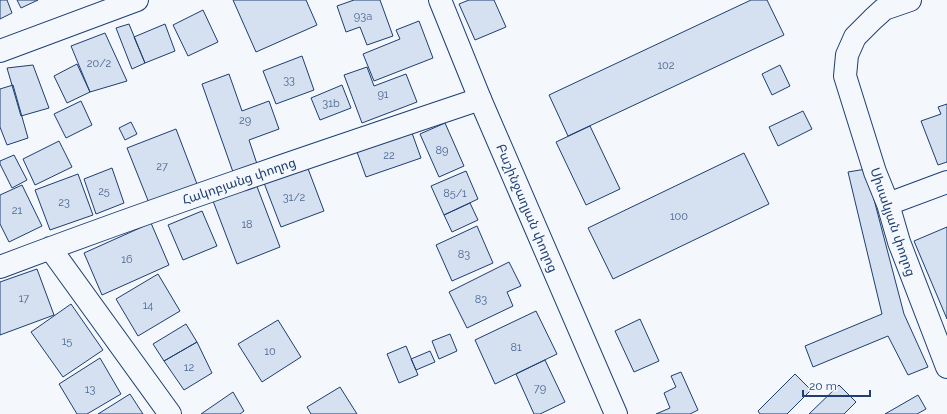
<svg xmlns="http://www.w3.org/2000/svg" width="947" height="414" font-family="Raleway,'Noto Sans Armenian',sans-serif">
<rect width="100%" height="100%" fill="#f4f7fb"/>
<path fill="#d5e0f0" stroke="#1d3f73" d="M0 0H7L12 13 0 19Z
M17 0H38L21 8Z
M233 0H306L317 25 256 52Z
M354 0H380L393 36 367 45 360 27 346 32 337 6Z
M469 0H494L506 27 475 40 459 4Z
M751 0H767L784 35 568 136 549 95Z
M203 10 218 42 188 56 173 25Z
M419 21 433 58 374 81 363 54 400 39 396 30Z
M129 24 145 63 132 69 116 28Z
M165 24 175 51 145 63 134 37Z
M105 33 127 81 90 92 71 46Z
M302 56 314 90 276 104 263 71Z
M77 64 90 92 67 103 54 76Z
M33 65 49 108 21 116 7 68Z
M780 65 790 86 772 95 762 74Z
M367 67 374 86 406 74 417 102 362 123 344 75Z
M229 74 242 111 269 101 279 129 249 140 257 164 233 172 202 84Z
M13 85 28 138 7 145 0 127V89Z
M342 85 351 108 320 120 311 98Z
M81 101 92 125 66 138 54 114Z
M947 104V162L938 165 921 121 941 114 938 107Z
M803 111 812 129 778 146 769 127Z
M131 122 137 134 125 140 119 128Z
M445 123 464 166 439 177 420 134Z
M590 126 620 189 586 205 556 142Z
M176 129 197 184 149 203 127 148Z
M412 133 421 158 366 177 357 152Z
M59 141 72 167 35 185 23 159Z
M744 153 769 204 613 279 588 228Z
M14 155 27 180 12 188 0 164V161Z
M307 166 324 211 281 227 264 183Z
M112 168 124 203 96 214 84 179Z
M866 169 904 314 928 367 908 375 888 336 813 367 805 346 882 314 848 172Z
M466 171 478 199 444 215 431 186Z
M78 174 93 215 50 230 35 190Z
M256 184 280 247 237 264 213 201Z
M22 185 42 226 9 242 0 224V195Z
M470 203 478 220 452 232 444 215Z
M202 211 217 246 183 260 168 225Z
M151 223 169 265 102 295 84 253Z
M477 226 493 263 452 281 436 245Z
M947 227V319L914 241Z
M509 262 521 286 507 292 513 306 467 328 449 292Z
M37 269 54 315 0 335V282Z
M158 274 180 311 138 336 116 299Z
M71 304 103 350 63 377 31 332Z
M536 311 557 354 495 384 475 340Z
M640 319 659 361 634 372 615 331Z
M278 320 301 357 262 382 238 344Z
M186 324 197 342 164 361 153 344Z
M450 334 457 351 439 359 432 341Z
M197 342 212 373 184 390 164 361Z
M406 346 418 375 399 383 387 354Z
M430 351 435 362 416 370 411 359Z
M100 358 121 394 87 414H77L59 384Z
M545 360 565 402 540 414H534L516 374Z
M681 372 698 410 690 414H656L670 408 664 393 676 387 671 376Z
M795 374 811 390 787 414H760L758 411Z
M839 385 856 402 844 414H809Z
M340 387 357 414H311L307 407Z
M233 392 244 411 240 414H201Z
M130 394 143 414H98Z
M918 395 926 409 917 414H885Z"/>
<g fill="none" stroke-linecap="round" stroke-linejoin="round">
<defs>
<path id="minor" d="M910 0 884 9 873 19 855 37 847 55 845 76 875 172 888 204 899 242 947 367
M0 51 137 0
M888 204 947 182
M50 248 170 414
M0 267C159 207 319 153 480 99"/>
<path id="major" d="M440 0 480 99 616 414"/>
</defs>
<use href="#minor" stroke="#1d3f73" stroke-width="24"/>
<use href="#major" stroke="#1d3f73" stroke-width="24"/>
<use href="#minor" stroke="#f4f7fb" stroke-width="22"/>
<use href="#major" stroke="#f4f7fb" stroke-width="22"/>
</g>
<g text-anchor="middle" dominant-baseline="central" stroke-width="3" stroke-linejoin="round" paint-order="stroke">
<g font-size="11" fill="#4b6792">
<text x="363" y="16">93a</text>
<text x="99" y="63">20/2</text>
<text x="666" y="65">102</text>
<text x="289" y="80">33</text>
<text x="383" y="94">91</text>
<text x="331" y="103">31b</text>
<text x="245" y="120">29</text>
<text x="442" y="150">89</text>
<text x="389" y="155">22</text>
<text x="162" y="166">27</text>
<text x="104" y="191">25</text>
<text x="455" y="193">85/1</text>
<text x="294" y="197">31/2</text>
<text x="64" y="202">23</text>
<text x="17" y="210">21</text>
<text x="679" y="216">100</text>
<text x="247" y="224">18</text>
<text x="464" y="254">83</text>
<text x="127" y="259">16</text>
<text x="24" y="298">17</text>
<text x="481" y="299">83</text>
<text x="148" y="305">14</text>
<text x="67" y="341">15</text>
<text x="516" y="347">81</text>
<text x="270" y="351">10</text>
<text x="189" y="367">12</text>
<text x="540" y="388">79</text>
<text x="90" y="389">13</text>
</g>
<g font-size="13" fill="#1d3f73" stroke="#f4f7fb">
<text transform="translate(239 181) rotate(-19)">Հակոբյանց փողոց</text>
<text transform="translate(527 208) rotate(67)">Բաշինջաղյան փողոց</text>
<text transform="translate(893 222) rotate(71)">Սիսակյան փողոց</text>
</g>
</g>
<path d="M803 390v6h67v-6" fill="none" stroke="#1d3f73" stroke-width="2"/>
<text x="809" y="390" font-size="12" fill="#1d3f73" stroke="#f4f7fb" stroke-width="3" paint-order="stroke">20 m</text>
</svg>
